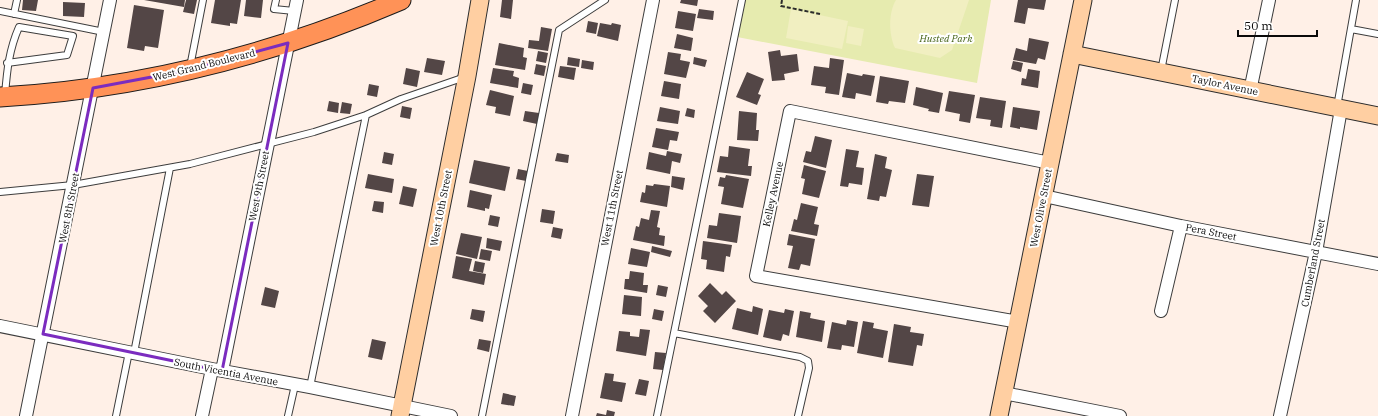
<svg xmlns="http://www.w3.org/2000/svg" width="1378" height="416" font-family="'IBM Plex Serif',serif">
<rect width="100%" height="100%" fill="#fff0e7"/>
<path fill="#e6ebaf" d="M739 0H991L977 83 732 36Z"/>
<path fill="#f1efc1" d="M896 0H969L952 50 940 58 895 48C889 35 888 13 896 0Z
M791 9 848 21 842 49 786 38Z
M848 26 864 29 861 46 846 43Z"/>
<path fill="#534646" d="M23 0H38L36 11 22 10Z
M144 0H185L184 7Z
M186 0H197L194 14 183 12Z
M215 0H241L237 24 230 23V26L211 23Z
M246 0H263L261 18 244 16Z
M502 0H513L511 19 500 17Z
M681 0H698L697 6 680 3Z
M1018 0H1046L1044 10 1028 8 1025 24 1014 22Z
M63 2 85 3 84 17 63 16Z
M134 5 164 10 158 48 145 46 144 51 127 48Z
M699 9 714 11 713 20 697 18Z
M678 11 696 14 693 31 675 28Z
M588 21 598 23 596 34 586 32Z
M600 23 611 25 612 23 621 25 618 41 597 36Z
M541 27 552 29 548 51 528 48 529 40 539 41Z
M677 34 693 38 691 51 674 48Z
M1029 38 1049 42 1045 60 1038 58 1036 64 1013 60 1016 48 1027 51Z
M499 43 524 48 523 57 527 58 525 70 495 65Z
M780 50 781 56 797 54 799 71 784 74 785 80 772 81 768 52Z
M538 51 548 53 546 63 536 61Z
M668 52 681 54 680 60 690 62 686 78 664 74Z
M568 57 580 59 579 67 567 65Z
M694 57 707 60 705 67 693 64Z
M427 58 445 61 442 75 424 72Z
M830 58 844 60 839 95 825 93 826 87 811 85 814 66 829 68Z
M582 60 594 62 593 70 581 68Z
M1013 61 1023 63 1021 72 1011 69Z
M536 64 546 66 544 76 534 74Z
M560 66 576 68 574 80 558 77Z
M406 68 420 71 417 87 403 84Z
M493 68 514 71 513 76 519 78 518 88 490 83Z
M1028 69 1040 71 1038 88 1021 85 1022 78 1026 79Z
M747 72 764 79 758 94 761 95 757 105 736 97Z
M847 73 862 76 863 74 875 76 871 96 856 93 855 99 842 97Z
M880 76 909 81 905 103 889 101 888 104 876 102Z
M664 81 681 84 679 99 661 96Z
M523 83 533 85 531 95 521 93Z
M369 84 379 86 377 97 367 95Z
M916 87 943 93 939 113 928 111 929 109 913 105Z
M490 90 514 96 510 116 495 113 496 107 486 105Z
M949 91 975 95 970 123 959 121 960 114 945 111Z
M980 97 1006 101 1002 128 990 126 991 120 976 118Z
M329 101 339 103 338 113 327 111Z
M342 102 352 104 350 114 340 113Z
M402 106 412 108 410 119 400 117Z
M660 107 680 111 678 124 657 121Z
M1013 107 1040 111 1037 130 1020 127V129L1010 127Z
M687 108 695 110 694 118 685 116Z
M525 111 539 113 537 124 523 121Z
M739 111 757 113 756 130H759L758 141 737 140Z
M656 128 679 132 677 141 670 140 668 150 652 147Z
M815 136 832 140 826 168 803 162 806 151 811 152Z
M729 146 750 149 748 166H752L751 176 717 172 720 156 728 157Z
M846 149 859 151 856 167 864 168 862 185 849 183 848 187 840 186Z
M667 151 682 154 680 163 672 161 670 174 646 169 649 152 666 156Z
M384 152 394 154 392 165 382 163Z
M557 153 569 155 568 163 555 161Z
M875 154 887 157 885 168 892 170 886 197 880 196 879 201 867 199Z
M474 160 510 167 505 191 469 183Z
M804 165 826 171 819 198 802 194 805 179 801 178Z
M518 169 528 171 526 181 516 179Z
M368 174 394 179 392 193 365 188Z
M917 174 934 176 929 207 912 205Z
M726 175 749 179 743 208 721 204 724 187 718 186 720 177 725 178Z
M672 176 685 178 683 190 671 187Z
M654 184 670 186 667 207 640 202 642 192 645 193 646 185 653 186Z
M403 186 417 189 413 207 399 204Z
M470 190 492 195 489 209 485 208V211L467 207Z
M374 201 384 202 383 213 372 211Z
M801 203 818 207 814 224 819 225 817 236 791 231 794 219 797 220Z
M542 209 555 211 553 224 540 222Z
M651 210 660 211 657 227 660 228 659 235 665 236 664 246 633 240 636 226 639 227 641 218 649 220Z
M719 213 741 216 737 243 707 238 709 225 717 226Z
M490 215 500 217 498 227 488 225Z
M553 227 563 229 561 239 551 237Z
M461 233 482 237 477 259 456 254Z
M789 234 815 239 810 266 801 264 799 270 788 268 793 246 787 245Z
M487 238 502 241 500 251 486 248Z
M703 241 732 245 730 257 726 256 724 272 706 269 707 260 701 259Z
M652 246 672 251 670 257 651 252Z
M631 248 650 252 647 267 628 264Z
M481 249 492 251 490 261 479 259Z
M456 256 472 259 469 271 486 274 484 285 452 278Z
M475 261 485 263 483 273 473 271Z
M630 271 644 273 643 285H648L647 293 624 289 625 279H629Z
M710 283 722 295 726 291 736 301 715 323 703 311 708 306 698 296Z
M658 285 668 287 666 297 656 295Z
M265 287 279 291 275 308 261 305Z
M624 295 642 297 641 316 622 314Z
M753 306 763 309 758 335 732 329 737 308 752 312Z
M472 309 485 311 483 322 470 319Z
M654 309 664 311 662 321 652 319Z
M785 309 794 311 789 336 783 334 781 341 763 337 769 310 784 313Z
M800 311 811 313 810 318 825 321 822 342 796 337Z
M847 320 858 322 854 347 842 345 841 350 827 348 832 322 846 325Z
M863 321 874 323 873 328 888 331 883 358 857 353Z
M894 324 911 327 910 332 924 334 922 346 917 345 913 366 888 362Z
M640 329 650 330 646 356 616 351 619 331 630 332V336L639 337Z
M372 339 386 342 382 360 368 357Z
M479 339 491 341 489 352 477 349Z
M655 352 666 353 663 370 653 369Z
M605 373 614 374 613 381 626 383 622 402 600 398Z
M639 379 649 381 646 396 635 394Z
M503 393 516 396 514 406 501 404Z
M607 410 615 412 614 416H596L597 413 606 415Z"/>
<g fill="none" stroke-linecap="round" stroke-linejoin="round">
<defs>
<path id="lane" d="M276 0 274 9 294 11
M0 11 104 32
M14 14 17 0
M1351 29 1378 34
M190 67 203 0
M1161 71 1175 0
M5 95C7 70 9 50 19 27L73 36 67 55 7 63
M1337 107 1356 0
M0 192 73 185 190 164 314 132 366 115 401 99 465 77
M674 333 800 357 808 361 809 368 798 416
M134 353 170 168
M310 387 366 115
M116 416 129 352
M288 416 295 385
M482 416 559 30 605 0
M657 416 742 0"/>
<path id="street" d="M1250 91 1269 0
M1044 196 1181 226 1378 264
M1161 311 1181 226
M1019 322 756 276 790 111 1050 163
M0 326 212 369 310 387 451 416
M222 371 297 0
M1004 393 1120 416
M26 416 110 0
M202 416 212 369
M572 416 653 0
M1280 416 1316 252 1341 109"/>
<path id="secondary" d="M1072 54 1378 116
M400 416 467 76 480 0
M999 416 1083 0"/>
<path id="primary" d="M0 97C139 89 273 55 401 0"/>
</defs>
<use href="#lane" stroke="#3d3d3d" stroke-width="8"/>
<use href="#street" stroke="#3d3d3d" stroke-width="14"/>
<use href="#secondary" stroke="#2c2c2c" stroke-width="19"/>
<use href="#primary" stroke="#1b1b1b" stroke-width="21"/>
<path stroke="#2c2c2c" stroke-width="2" stroke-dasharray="4 2" stroke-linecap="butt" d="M782 0 781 6 820 14"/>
<use href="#lane" stroke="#fff" stroke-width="6"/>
<use href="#street" stroke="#fff" stroke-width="12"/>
<use href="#secondary" stroke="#ffcfa2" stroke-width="17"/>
<use href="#primary" stroke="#ff9257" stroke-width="19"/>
</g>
<path fill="none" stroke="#7b2cbf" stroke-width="3" stroke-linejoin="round" d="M288 43 222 371 43 334 93 88 189 70Z"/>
<g text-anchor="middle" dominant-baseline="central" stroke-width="4" stroke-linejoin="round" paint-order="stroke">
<g font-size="10" font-style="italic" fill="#466418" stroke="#fff">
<text x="946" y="38">Husted Park</text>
</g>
<g font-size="10" fill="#0a0a0a" stroke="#fff">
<text transform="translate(204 65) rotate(-14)">West Grand Boulevard</text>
<text transform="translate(1225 85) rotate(12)">Taylor Avenue</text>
<text transform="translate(259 186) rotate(-79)">West 9th Street</text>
<text transform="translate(773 194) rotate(-78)">Kelley Avenue</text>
<text transform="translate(69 208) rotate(-79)">West 8th Street</text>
<text transform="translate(441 208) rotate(-79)">West 10th Street</text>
<text transform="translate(612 208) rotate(-79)">West 11th Street</text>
<text transform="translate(1041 208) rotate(-79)">West Olive Street</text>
<text transform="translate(1211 232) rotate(11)">Pera Street</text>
<text transform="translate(1313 263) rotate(-79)">Cumberland Street</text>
<text transform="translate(226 372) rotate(11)">South Vicentia Avenue</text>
</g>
</g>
<path d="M1238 30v6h79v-6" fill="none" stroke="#0a0a0a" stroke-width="2"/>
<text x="1244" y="30" font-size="12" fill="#0a0a0a" stroke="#ffffff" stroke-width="3" paint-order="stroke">50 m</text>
</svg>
